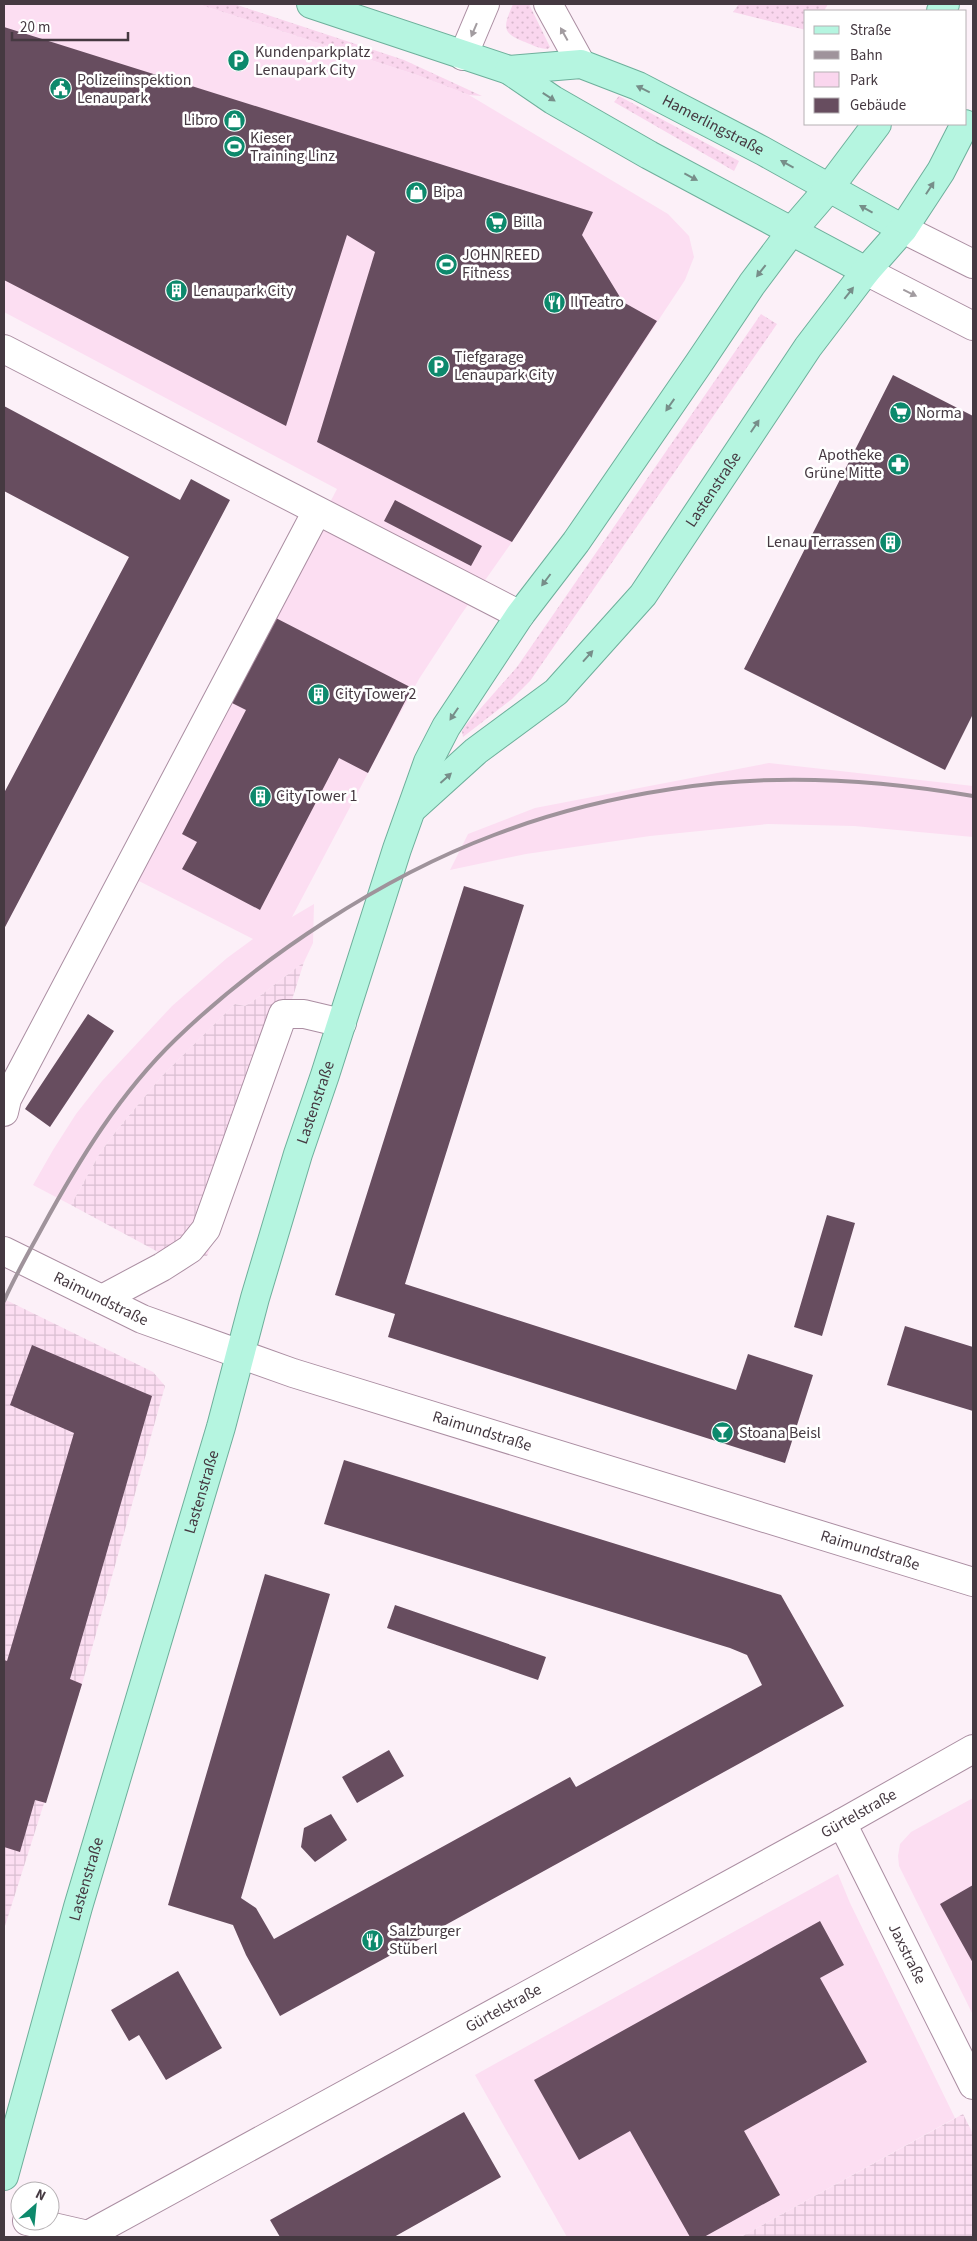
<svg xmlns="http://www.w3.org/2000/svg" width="977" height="2241" font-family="'Source Sans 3',sans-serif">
<defs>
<pattern id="industrial-grid" width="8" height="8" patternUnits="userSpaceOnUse" patternTransform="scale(1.25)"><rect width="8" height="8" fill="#fcdef2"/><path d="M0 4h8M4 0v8" fill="none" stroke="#d9bfd1"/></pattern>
<pattern id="green-dots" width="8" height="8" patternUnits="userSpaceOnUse" patternTransform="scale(1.25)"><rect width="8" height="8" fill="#fad6ee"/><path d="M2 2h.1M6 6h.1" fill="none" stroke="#d8b8cd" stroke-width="1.8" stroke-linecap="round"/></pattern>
</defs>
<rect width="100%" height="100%" fill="#fcf0f8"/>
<path fill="#fcdef2" d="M4 4H198L417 75 469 95 668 214 689 236 694 257 685 280 512 542 460 616 419 679 386 739 292 917 314 904 313 943 304 962 256 999 245 1006 235 1004 163 1075 117 1130 100 1153 71 1205 33 1185 53 1150 76 1114 102 1081 172 1006 227 958 253 939 133 878 337 489 4 312Z
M769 763 973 786V837L854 826 768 824 650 836 526 854 450 870 468 834 535 808Z
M973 1798V2015L899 1866 898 1856 900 1844 911 1832Z
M838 1874 850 1903 955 2118 741 2237H567L475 2075Z"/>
<path fill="url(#industrial-grid)" d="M304 962 221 1222 207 1256 160 1253 71 1205 100 1153 117 1130 163 1075 235 1004 245 1006 256 999Z
M4 1299 153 1372 165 1386 82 1684 4 1929Z
M963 2114 973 2134V2237H741Z"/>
<path fill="url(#green-dots)" d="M198 4H234L404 60 482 96 469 95 417 75Z
M513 4H529L548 43 550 47 548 49C540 49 532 45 525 42 500 33 504 26 513 4Z
M739 4H828L824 11H806V30L733 12Z
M619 96 739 161 734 171 614 102Z
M761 314 777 324 530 681 512 699 463 737 462 731 465 726 517 667Z"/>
<path fill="#674d5f" d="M4 27 593 212 582 235 623 302 657 321 512 542 317 442 375 252 347 235 286 426 4 280Z
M893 375 973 416V714L945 770 744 669Z
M4 406 180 500 191 479 230 500 4 929V793L129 557 4 491Z
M395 500 482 546 471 566 384 521Z
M270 615 412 688 368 773 339 758 260 910 182 869 197 842 182 834 246 710 226 700Z
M464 886 524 905 405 1284 736 1390 748 1354 813 1375 785 1463 388 1337 395 1314 335 1295Z
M88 1014 114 1031 50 1127 25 1109Z
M827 1215 855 1223 822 1336 794 1327Z
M905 1326 973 1347V1411L887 1385Z
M32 1345 152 1396 70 1679 82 1684 46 1803 35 1800 20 1852 4 1847V1660L7 1661 74 1433 10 1405Z
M344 1460 781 1595 844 1706 280 2016 246 1955 233 1925 168 1905 265 1574 330 1594 241 1898 256 1908 274 1939 570 1777 576 1787 762 1685 747 1655 730 1648 324 1524Z
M395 1605 546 1657 538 1680 387 1628Z
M389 1750 404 1776 357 1803 342 1777Z
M331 1814 347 1840 315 1862 301 1847 304 1828Z
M973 1885V1963L940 1904Z
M820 1921 844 1965 820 1978 867 2062 744 2131 780 2195 704 2237H690L630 2131 579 2160 534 2080Z
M178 1971 222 2048 166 2080 139 2035 129 2041 111 2010Z
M464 2112 501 2177 394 2237H280L270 2220Z"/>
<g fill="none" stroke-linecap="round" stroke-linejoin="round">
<defs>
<g id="minor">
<path d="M548 4 581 64"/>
<path d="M463 56 485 4"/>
<path d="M903 229 973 264"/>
<path d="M866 271 973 326"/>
<path d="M4 349 520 615"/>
<path d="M4 1112 7 1099 317 511"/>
<path id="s1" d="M4 1251 142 1319 293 1373 973 1582"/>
<path d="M102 1299 162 1267 190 1249 206 1229 283 1014H304L342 1023"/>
<path id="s2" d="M842 1823 973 2085"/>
<path id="s3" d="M27 2221 88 2235 842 1823 973 1749"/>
</g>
<g id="major">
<path d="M311 4 509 70 553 100 649 155 866 271"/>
<path d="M941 11 945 4"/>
<path id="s4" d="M509 70 581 64 638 86 763 151 903 229"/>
<path id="s5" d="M414 807 476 751 556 692 643 595 808 347 866 271 903 229 941 171 965 124"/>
<path id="s6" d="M4 2176 78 1907 221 1427 255 1298 298 1154 325 1075 397 849 428 762 446 727 520 615 576 542 699 363 752 284 791 232 829 188 877 124"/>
</g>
</defs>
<use href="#minor" stroke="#ab8ea2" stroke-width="30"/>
<use href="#major" stroke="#6eaf9b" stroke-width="30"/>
<use href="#minor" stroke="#fff" stroke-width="28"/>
<use href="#major" stroke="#b5f5e0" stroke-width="28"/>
<path stroke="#9f939b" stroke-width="4" d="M4 1301C15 1276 29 1252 42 1228 79 1160 120 1093 176 1039 261 957 382 877 494 835 551 813 612 798 672 789 772 773 874 779 973 796"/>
</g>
<defs><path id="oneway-solid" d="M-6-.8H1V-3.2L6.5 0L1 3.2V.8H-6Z" transform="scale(1.25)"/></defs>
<g fill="#a29ca0">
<use href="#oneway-solid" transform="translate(474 30) rotate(113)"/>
<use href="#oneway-solid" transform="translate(564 34) rotate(-119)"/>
<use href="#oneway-solid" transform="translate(910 293) rotate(26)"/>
</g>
<g fill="#778e89">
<use href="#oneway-solid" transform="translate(643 89) rotate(-154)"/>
<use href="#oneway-solid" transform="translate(549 97) rotate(33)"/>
<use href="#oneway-solid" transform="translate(787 164) rotate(-151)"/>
<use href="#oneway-solid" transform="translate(691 177) rotate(28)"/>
<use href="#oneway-solid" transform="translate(930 188) rotate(-57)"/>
<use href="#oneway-solid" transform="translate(866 209) rotate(-151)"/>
<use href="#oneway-solid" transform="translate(761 271) rotate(128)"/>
<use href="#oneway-solid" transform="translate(849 293) rotate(-52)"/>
<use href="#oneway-solid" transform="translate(670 405) rotate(125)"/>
<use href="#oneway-solid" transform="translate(755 426) rotate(-56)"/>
<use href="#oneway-solid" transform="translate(546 580) rotate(127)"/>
<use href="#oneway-solid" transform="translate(588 656) rotate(-48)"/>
<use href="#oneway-solid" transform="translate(454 714) rotate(124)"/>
<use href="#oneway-solid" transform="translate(446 778) rotate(-42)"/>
</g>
<defs>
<symbol id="parking-disc" viewBox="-11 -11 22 22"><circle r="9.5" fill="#0d896c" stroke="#fff"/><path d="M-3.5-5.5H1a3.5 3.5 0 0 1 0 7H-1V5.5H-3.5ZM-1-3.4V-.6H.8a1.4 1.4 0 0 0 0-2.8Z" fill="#fff"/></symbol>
<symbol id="civic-disc" viewBox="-11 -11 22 22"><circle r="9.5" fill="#0d896c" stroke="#fff"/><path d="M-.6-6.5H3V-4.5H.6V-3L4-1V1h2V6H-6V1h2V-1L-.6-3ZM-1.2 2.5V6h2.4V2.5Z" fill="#fff"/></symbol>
<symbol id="shop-disc" viewBox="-11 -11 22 22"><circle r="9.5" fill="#0d896c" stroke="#fff"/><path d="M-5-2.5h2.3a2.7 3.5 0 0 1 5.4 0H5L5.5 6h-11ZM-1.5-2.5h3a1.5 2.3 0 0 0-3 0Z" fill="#fff"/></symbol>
<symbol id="stadium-disc" viewBox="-11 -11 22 22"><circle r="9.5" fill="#0d896c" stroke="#fff"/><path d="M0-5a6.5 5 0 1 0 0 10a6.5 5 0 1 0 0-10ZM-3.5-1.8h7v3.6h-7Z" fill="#fff"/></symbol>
<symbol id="supermarket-disc" viewBox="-11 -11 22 22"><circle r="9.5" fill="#0d896c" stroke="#fff"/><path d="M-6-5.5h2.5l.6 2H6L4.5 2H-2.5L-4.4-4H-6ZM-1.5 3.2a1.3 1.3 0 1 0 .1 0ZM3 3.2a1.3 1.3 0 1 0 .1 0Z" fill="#fff"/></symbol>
<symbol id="building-disc" viewBox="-11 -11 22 22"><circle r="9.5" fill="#0d896c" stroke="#fff"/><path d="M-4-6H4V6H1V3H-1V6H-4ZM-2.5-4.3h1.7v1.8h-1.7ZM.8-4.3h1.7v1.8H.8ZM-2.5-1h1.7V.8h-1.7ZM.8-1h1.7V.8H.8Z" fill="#fff"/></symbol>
<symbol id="restaurant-disc" viewBox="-11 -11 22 22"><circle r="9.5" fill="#0d896c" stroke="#fff"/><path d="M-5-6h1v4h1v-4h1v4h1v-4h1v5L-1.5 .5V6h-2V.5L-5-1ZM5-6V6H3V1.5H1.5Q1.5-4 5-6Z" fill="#fff"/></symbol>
<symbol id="pharmacy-disc" viewBox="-11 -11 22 22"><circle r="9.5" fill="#0d896c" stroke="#fff"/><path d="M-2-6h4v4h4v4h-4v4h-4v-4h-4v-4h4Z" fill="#fff"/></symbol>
<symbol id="bar-disc" viewBox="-11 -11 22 22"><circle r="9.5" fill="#0d896c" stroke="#fff"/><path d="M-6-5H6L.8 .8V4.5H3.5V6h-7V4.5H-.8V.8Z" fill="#fff"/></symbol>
</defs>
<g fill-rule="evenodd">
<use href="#parking-disc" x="226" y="48" width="25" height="25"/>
<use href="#civic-disc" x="48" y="76" width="25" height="25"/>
<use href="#shop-disc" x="222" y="108" width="25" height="25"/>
<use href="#stadium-disc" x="222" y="134" width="25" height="25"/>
<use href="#shop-disc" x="404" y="180" width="25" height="25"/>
<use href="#supermarket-disc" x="484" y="210" width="25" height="25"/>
<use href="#stadium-disc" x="434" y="252" width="25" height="25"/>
<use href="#building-disc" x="164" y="278" width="25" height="25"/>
<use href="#restaurant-disc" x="542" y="290" width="25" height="25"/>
<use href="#parking-disc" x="426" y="354" width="25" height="25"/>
<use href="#supermarket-disc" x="888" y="400" width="25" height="25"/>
<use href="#pharmacy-disc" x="886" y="452" width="25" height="25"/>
<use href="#building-disc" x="878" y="530" width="25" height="25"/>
<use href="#building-disc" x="306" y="682" width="25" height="25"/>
<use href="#building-disc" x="248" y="784" width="25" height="25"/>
<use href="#bar-disc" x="710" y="1420" width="25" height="25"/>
<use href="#restaurant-disc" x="360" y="1928" width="25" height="25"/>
</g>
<g text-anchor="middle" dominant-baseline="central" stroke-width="5" stroke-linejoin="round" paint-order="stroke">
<g font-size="16" fill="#453941" stroke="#fff" text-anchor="start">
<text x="255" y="52">Kundenparkplatz<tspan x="255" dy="18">Lenaupark City</tspan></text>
<text x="77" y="80">Polizeiinspektion<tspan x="77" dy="18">Lenaupark</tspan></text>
<text x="218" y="120" text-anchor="end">Libro</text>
<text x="250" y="138">Kieser<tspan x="250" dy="18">Training Linz</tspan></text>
<text x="433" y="192">Bipa</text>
<text x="513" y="222">Billa</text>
<text x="462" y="255">JOHN REED<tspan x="462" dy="18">Fitness</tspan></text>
<text x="193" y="291">Lenaupark City</text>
<text x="570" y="302">Il Teatro</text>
<text x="454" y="357">Tiefgarage<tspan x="454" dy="18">Lenaupark City</tspan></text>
<text x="916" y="413">Norma</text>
<text x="882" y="455" text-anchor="end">Apotheke<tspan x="882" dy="18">Grüne Mitte</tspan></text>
<text x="875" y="542" text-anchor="end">Lenau Terrassen</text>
<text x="335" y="694">City Tower 2</text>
<text x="276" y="796">City Tower 1</text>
<text x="739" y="1433">Stoana Beisl</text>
<text x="389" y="1931">Salzburger<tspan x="389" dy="18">Stüberl</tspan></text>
</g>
<g font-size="16" fill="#453941" stroke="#fff">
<text stroke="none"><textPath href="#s4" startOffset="218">Hamerlingstraße</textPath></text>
<text stroke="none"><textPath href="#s5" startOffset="440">Lastenstraße</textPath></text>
<text stroke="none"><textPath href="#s6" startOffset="1118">Lastenstraße</textPath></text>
<text stroke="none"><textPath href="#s1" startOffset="108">Raimundstraße</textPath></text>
<text stroke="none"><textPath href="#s1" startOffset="512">Raimundstraße</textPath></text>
<text stroke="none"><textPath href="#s6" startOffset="712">Lastenstraße</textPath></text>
<text stroke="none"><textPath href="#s1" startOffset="918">Raimundstraße</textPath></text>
<text stroke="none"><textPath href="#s3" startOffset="941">Gürtelstraße</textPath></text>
<text stroke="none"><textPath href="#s6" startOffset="308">Lastenstraße</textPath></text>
<text stroke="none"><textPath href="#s2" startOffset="146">Jaxstraße</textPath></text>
<text stroke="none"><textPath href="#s3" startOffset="536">Gürtelstraße</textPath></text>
</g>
</g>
<rect width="977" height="2241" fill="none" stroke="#453941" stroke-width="10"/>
<rect x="804" y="10" width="162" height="115" fill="#ffffff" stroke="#b5b0b3"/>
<rect x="814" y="26" width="25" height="8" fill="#b5f5e0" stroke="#b5b0b3"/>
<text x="850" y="35" font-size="15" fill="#453941">Straße</text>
<rect x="814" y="51" width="25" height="8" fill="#9f939b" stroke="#b5b0b3"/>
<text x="850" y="60" font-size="15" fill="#453941">Bahn</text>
<rect x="814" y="72" width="25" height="15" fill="#fad6ee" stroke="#b5b0b3"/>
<text x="850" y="85" font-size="15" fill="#453941">Park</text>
<rect x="814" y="98" width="25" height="15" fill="#674d5f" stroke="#b5b0b3"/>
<text x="850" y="110" font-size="15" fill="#453941">Gebäude</text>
<g transform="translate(35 2206) rotate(27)"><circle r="24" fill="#ffffff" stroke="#b5b0b3"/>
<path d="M0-4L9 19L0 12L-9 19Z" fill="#0d896c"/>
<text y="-8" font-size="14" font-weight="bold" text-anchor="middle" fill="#453941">N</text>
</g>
<path d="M12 32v8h116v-8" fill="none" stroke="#453941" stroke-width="2.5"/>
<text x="20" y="32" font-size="15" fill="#453941" stroke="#ffffff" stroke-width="4" paint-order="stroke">20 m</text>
</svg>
